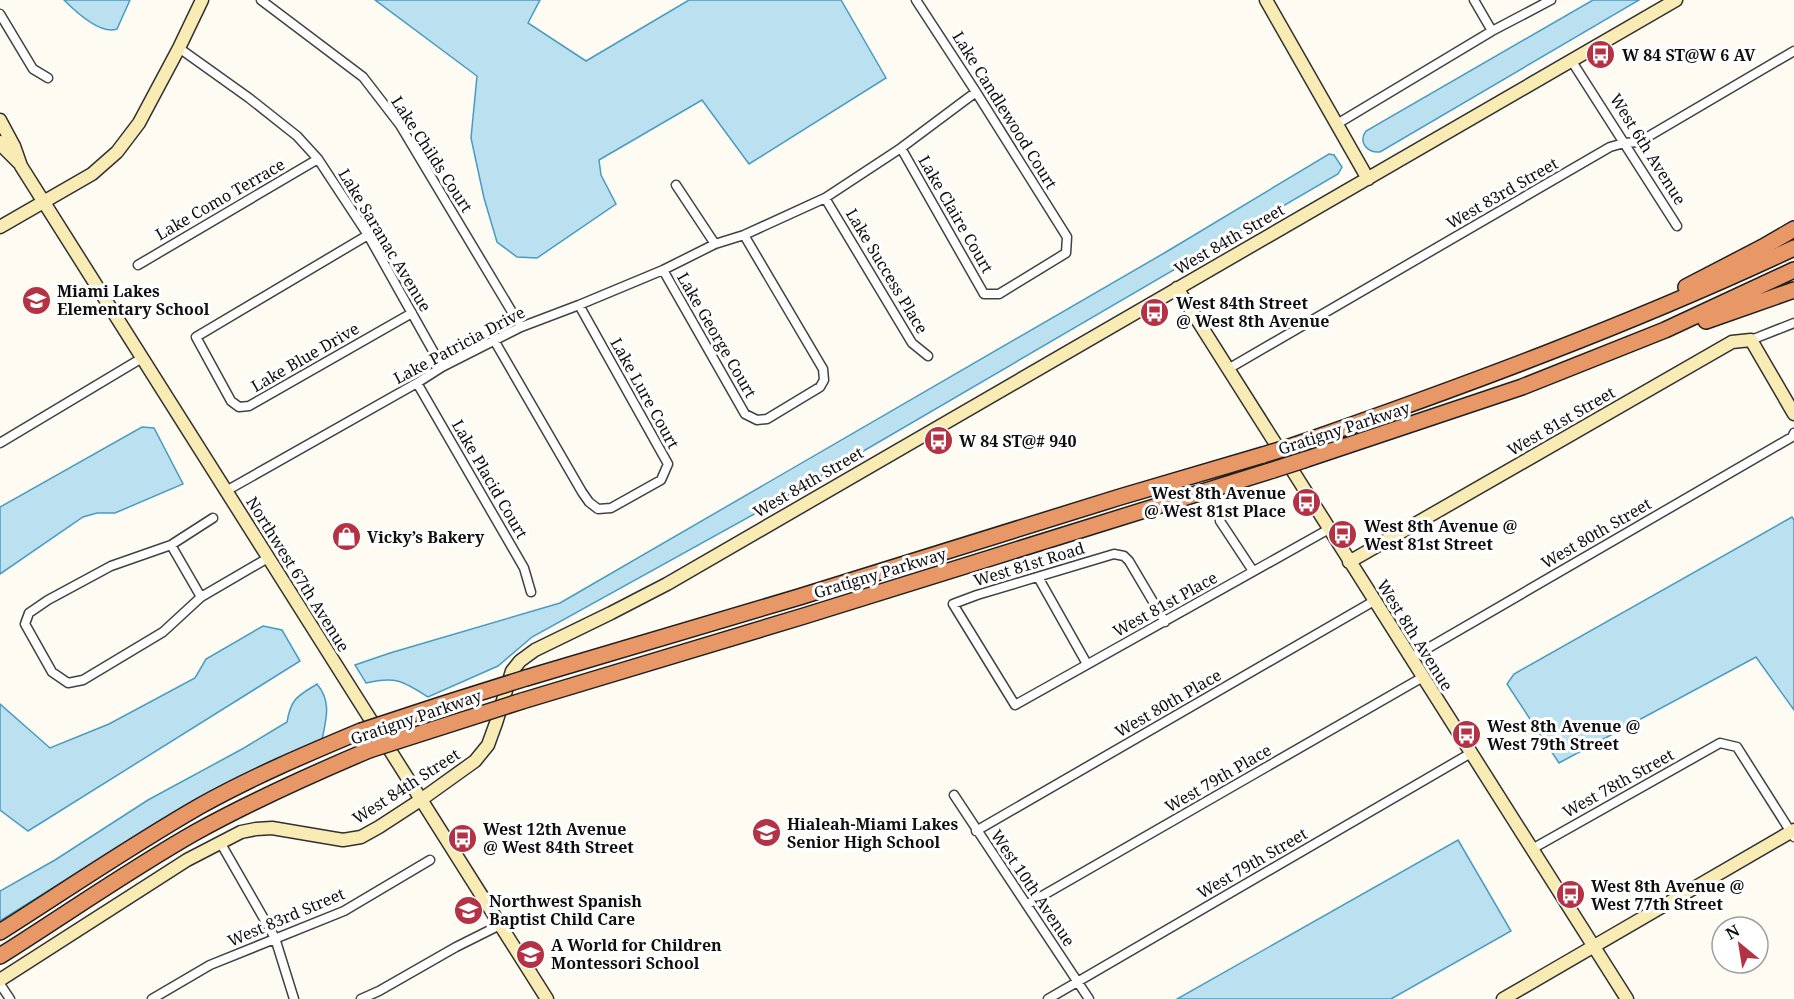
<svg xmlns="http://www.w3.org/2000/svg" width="1794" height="999" font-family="'Noto Serif',serif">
<rect width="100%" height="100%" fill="#fefbf2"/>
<path fill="#bbe1f1" stroke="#489bc2" stroke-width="1.5" d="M64 0H130L117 29C101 35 75 11 64 0Z
M375 0H540L528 23 586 61 689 0H841L886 78 749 164 702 100 599 160 601 175 616 204 537 258 517 257 497 242 484 198 471 138 477 76Z
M1593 0H1639L1380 152C1367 153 1358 142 1366 131Z
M1329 154 1334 155 1342 167 1338 174 776 502 532 637 498 666 428 697C403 681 396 676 366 683L355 665 390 653 560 603 1166 252Z
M142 427 154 428 183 484 115 513H97L83 517 0 574V507Z
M1792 517 1794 520V710L1756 657 1559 763 1507 684 1514 674Z
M263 626 282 630 300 661 28 831 0 810V704L50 748 109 724 195 678 206 659Z
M317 684C332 702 326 719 322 740L157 823 0 921V891L55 860 148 800 244 748 287 722C291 698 298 696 317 684Z
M1458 840 1511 931 1391 999H1177Z"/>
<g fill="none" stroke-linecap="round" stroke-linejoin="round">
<defs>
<path id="street" d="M261 0 363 77 400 125 521 327
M1474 0 1492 31
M0 14 33 69 48 78
M179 48 249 98 297 136 318 159 368 235 442 367
M1571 60 1677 226
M1337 124 1492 31 1551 0
M901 148 984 294H999L1066 253 1067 237 976 92 916 0
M676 185 715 244
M825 198 912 343 928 356
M368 235 196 337 231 401 239 407 249 406 412 313
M138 265 318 159
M663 270 745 414 757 420 767 419 820 387 824 380 823 369 744 235
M494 340 582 492 589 502 598 509 611 508 661 480 668 464 579 305
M1751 340 1794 323
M1228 369 1610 147 1624 143 1639 142 1794 51
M417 383 524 568 531 592
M0 443 142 358
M226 491 417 383 442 367 521 327 579 305 663 270 715 244 744 235 825 198 901 148 976 92
M213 518 171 545 111 566 48 600 29 613 25 624 52 672 68 683 83 680 163 632 201 597 268 558
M1220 521 1253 571
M171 545 201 597
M1038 577 1087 664
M1165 622 1129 561 1124 556 1114 554 977 595 953 604 1015 705 1329 529
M1411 658 1792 437 1794 433
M954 795 1089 999
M976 831 1374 601
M220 842 275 938 294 999
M1532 849 1720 743 1737 747 1794 837
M1028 904 1423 677
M0 984 10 999
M152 999 210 965 344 911 430 860
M361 999 379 991 456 947 500 925
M1048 999 1471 753"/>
<path id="secondary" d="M1266 0 1368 179
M0 120 14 146 21 166 547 999
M0 142 5 149 19 163
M0 227 92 174 117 152 139 123 179 48 202 0
M1177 288 1627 999
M1349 562 1732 342 1751 340 1794 414
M0 980 187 860 241 832 256 829 272 828 343 840 361 837 379 827 422 799 475 761 488 745 496 723 512 671 520 661 535 650 611 613 667 584 1676 0
M1503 999 1794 830"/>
<path id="highway" d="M1686 287 1763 247 1794 229
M1706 321 1794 290
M1295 445C1464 386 1632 324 1794 248
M1304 460 1522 387 1665 330 1794 270
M526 678 799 597 1120 497 1263 455
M522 701 804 616 1273 470
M0 932C66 890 132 845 200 806 252 777 306 754 361 731
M0 956C65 915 129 870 196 832 252 801 310 775 369 750"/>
</defs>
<use href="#street" stroke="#424242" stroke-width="11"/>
<use href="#secondary" stroke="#313131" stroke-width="15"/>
<use href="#highway" stroke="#202020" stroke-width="18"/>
<use href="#street" stroke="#fff" stroke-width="8"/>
<use href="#secondary" stroke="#f8ebb3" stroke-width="12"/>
<use href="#highway" stroke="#e89766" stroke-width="15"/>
<defs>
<path id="highway-bridge" d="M1263 455 1295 445
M1273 470 1304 460
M361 731 440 705 526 678
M369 750 522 701"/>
</defs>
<use href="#highway-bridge" stroke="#202020" stroke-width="18" stroke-linecap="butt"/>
<use href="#highway-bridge" stroke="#e89766" stroke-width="15"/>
</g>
<defs>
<symbol id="bus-disc" viewBox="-11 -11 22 22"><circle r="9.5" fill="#b43243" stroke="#fff"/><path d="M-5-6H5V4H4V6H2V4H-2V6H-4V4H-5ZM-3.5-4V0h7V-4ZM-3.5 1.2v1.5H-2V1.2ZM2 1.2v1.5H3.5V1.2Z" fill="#fff"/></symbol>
<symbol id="school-disc" viewBox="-11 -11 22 22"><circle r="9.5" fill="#b43243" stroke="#fff"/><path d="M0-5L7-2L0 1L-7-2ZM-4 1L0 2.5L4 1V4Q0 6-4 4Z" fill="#fff"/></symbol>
<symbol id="shop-disc" viewBox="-11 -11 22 22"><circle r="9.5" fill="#b43243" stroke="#fff"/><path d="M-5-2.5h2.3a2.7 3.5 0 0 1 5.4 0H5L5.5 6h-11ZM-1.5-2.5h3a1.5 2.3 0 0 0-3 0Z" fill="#fff"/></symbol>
</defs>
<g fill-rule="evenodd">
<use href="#bus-disc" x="1584" y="38" width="33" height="33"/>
<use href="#school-disc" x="20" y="284" width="33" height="33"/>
<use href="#bus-disc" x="1138" y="296" width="33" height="33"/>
<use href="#bus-disc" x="922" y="424" width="33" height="33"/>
<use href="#bus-disc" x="1290" y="486" width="33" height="33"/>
<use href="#bus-disc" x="1326" y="518" width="33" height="33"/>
<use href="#shop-disc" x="330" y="520" width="33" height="33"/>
<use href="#bus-disc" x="1450" y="718" width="33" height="33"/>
<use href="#school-disc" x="750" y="816" width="33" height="33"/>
<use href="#bus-disc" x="446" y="822" width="33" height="33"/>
<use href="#bus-disc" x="1554" y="878" width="33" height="33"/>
<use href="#school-disc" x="452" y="894" width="33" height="33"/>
<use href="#school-disc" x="514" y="938" width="33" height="33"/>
</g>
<g text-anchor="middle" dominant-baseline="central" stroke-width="6" stroke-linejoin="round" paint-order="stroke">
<g font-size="16" font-weight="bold" fill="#0f0f0f" stroke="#fff" text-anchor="start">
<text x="1622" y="55">W 84 ST@W 6 AV</text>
<text x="57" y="291">Miami Lakes<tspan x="57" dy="18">Elementary School</tspan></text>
<text x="1176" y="303">West 84th Street<tspan x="1176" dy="18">@ West 8th Avenue</tspan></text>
<text x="959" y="441">W 84 ST@# 940</text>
<text x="1286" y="493" text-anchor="end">West 8th Avenue<tspan x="1286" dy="18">@ West 81st Place</tspan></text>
<text x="1364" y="526">West 8th Avenue @<tspan x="1364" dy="18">West 81st Street</tspan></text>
<text x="367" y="537">Vicky’s Bakery</text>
<text x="1487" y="726">West 8th Avenue @<tspan x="1487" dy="18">West 79th Street</tspan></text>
<text x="787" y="824">Hialeah-Miami Lakes<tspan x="787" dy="18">Senior High School</tspan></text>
<text x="483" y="829">West 12th Avenue<tspan x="483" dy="18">@ West 84th Street</tspan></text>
<text x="1591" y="886">West 8th Avenue @<tspan x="1591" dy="18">West 77th Street</tspan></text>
<text x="489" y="901">Northwest Spanish<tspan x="489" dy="18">Baptist Child Care</tspan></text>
<text x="551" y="945">A World for Children<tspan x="551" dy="18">Montessori School</tspan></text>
</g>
<g font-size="16" fill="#0f0f0f" stroke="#fff">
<text transform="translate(1005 110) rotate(58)">Lake Candlewood Court</text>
<text transform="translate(1648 149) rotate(58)">West 6th Avenue</text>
<text transform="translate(432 154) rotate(57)">Lake Childs Court</text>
<text transform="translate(1502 193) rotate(-30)">West 83rd Street</text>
<text transform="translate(220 199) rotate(-30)">Lake Como Terrace</text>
<text transform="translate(956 214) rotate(60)">Lake Claire Court</text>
<text transform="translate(1229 239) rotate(-30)">West 84th Street</text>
<text transform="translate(385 240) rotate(59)">Lake Saranac Avenue</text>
<text transform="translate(887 271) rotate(59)">Lake Success Place</text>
<text transform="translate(717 335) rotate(60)">Lake George Court</text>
<text transform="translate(459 345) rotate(-28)">Lake Patricia Drive</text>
<text transform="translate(305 357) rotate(-30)">Lake Blue Drive</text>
<text transform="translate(645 393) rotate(61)">Lake Lure Court</text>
<text transform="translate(1561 421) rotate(-30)">West 81st Street</text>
<text transform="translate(1344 428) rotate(-18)">Gratigny Parkway</text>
<text transform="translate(490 479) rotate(60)">Lake Placid Court</text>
<text transform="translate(808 482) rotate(-30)">West 84th Street</text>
<text transform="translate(1596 533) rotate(-30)">West 80th Street</text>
<text transform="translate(1029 564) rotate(-17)">West 81st Road</text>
<text transform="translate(880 573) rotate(-17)">Gratigny Parkway</text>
<text transform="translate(298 574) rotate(58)">Northwest 67th Avenue</text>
<text transform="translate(1165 604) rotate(-29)">West 81st Place</text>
<text transform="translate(1415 635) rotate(58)">West 8th Avenue</text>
<text transform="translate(1168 703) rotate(-30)">West 80th Place</text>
<text transform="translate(416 717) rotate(-19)">Gratigny Parkway</text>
<text transform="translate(1218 778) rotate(-30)">West 79th Place</text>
<text transform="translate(1618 783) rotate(-29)">West 78th Street</text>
<text transform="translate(406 786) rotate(-33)">West 84th Street</text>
<text transform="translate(1252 863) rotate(-30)">West 79th Street</text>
<text transform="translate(1033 888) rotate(56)">West 10th Avenue</text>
<text transform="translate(286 917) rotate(-23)">West 83rd Street</text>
</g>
</g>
<g transform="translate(1740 945) rotate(330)"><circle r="28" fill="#ffffff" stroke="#9f9f9f" stroke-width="1.5"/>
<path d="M0-4.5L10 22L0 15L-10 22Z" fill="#b43243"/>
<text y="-9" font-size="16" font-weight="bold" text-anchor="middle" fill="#0f0f0f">N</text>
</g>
</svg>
